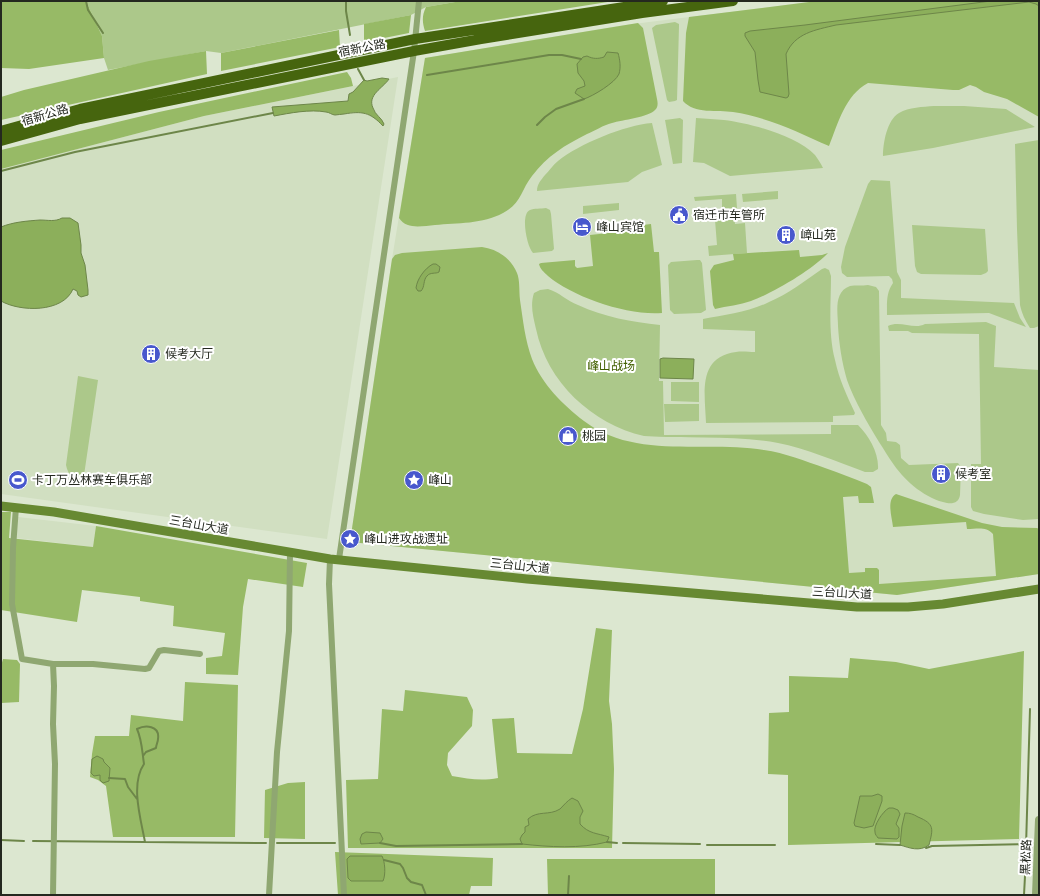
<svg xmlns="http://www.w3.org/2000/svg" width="1040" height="896" font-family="Raleway,'Noto Sans SC',sans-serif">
<rect width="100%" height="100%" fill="#dce7d0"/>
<path fill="#d1dfc1" d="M817 1H1039V574L897 595 350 542 392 259 425 58 625 25Z
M398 77 327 539 1 494V169L204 116Z
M18 517 96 526 93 547 16 538Z"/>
<path fill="#acc88a" d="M86 1H461L426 7 411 15 221 53 206 51 108 70 104 58 102 36Z
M675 22 679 24V26L677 100 675 101 669 102 667 100 652 28 656 25Z
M934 106H964L1006 109 1035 127 933 148 883 156C883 143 887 120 899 113 909 107 923 107 934 106Z
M680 118 683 120 682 163 673 164 665 120Z
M696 118C706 119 715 119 724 120 750 123 797 136 815 155 818 159 821 164 823 168L730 176 704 163 693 162Z
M652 123 662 165 642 172 628 182 537 191C537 184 541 180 545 175 549 171 553 165 558 161 579 144 625 125 652 123Z
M1039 140V326L1034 328H1030C1025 320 1022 314 1020 305L1017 229 1015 144Z
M871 180 890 181 897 272 901 280V298L1014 303 1020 318 1026 327 989 313 887 315C887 303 886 293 893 283L892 279 889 276 847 277 842 273 841 267 845 247 868 184Z
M778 191V199L743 202 742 194Z
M736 194 737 208H722V199L695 201 694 197Z
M619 203V210L583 214V206Z
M546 208 550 210 551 214 554 249 552 251 533 253C527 247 520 214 530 210 534 208 541 209 546 208Z
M734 216 735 224 745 223 747 253 709 256 708 246 717 245 715 220H723V217Z
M912 225 985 229 988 271 986 273 981 275 921 274 917 272 915 266Z
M697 260H700L702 263 706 310 701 313 674 314 670 310 668 265 671 262Z
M825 268 829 270 831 276C831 304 828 333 835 360 839 379 847 396 855 413L854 415 833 416V422L706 423C705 394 697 357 736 352 742 351 749 352 755 352V331L703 329V319C725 315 749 312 769 302 788 294 805 281 822 269Z
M868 285 876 287 879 291 881 425 886 433 887 441 896 442 900 445 901 458 909 465 958 463 961 467 960 495C959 502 954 504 947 503 926 499 906 482 894 465 888 457 884 449 879 442 867 422 855 402 847 380 842 363 839 344 838 326 838 313 833 292 850 286 855 285 862 286 868 285Z
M548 289C559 292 567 301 578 305 604 317 632 322 660 325L659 381H663L664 435 831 434V425H858C869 436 879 453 878 469L873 472H865C838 462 805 448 778 443 735 435 688 439 644 436 592 424 547 382 536 329 533 316 530 305 534 293L540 290Z
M986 322 996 326 994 367 1039 370 1038 341H1039V519L1023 520 984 514 973 511 971 507V464H981L979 334 912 333 908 331H889L888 326C900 320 914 330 925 324Z
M78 376 98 380 83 482C73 479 68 475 66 465Z
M671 382H699V402L671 401Z
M664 404H699V421L665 422Z"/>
<path fill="#97ba66" d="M1 1H86L102 36 104 58 29 69 1 68Z
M461 1H614L425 31C422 22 422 15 426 7Z
M817 1H1039V117L1007 99 984 92 976 87 970 85 959 90H953L868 83C845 95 838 124 829 146 798 132 767 117 733 112 718 110 694 114 683 101L686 33 689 17Z
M411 15 409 33 364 42V24Z
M638 23 643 28 657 99C658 103 658 108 655 110 649 117 622 120 612 123 603 125 595 131 587 134 565 145 547 156 532 176 521 190 521 204 503 213 483 224 457 223 435 225 422 226 407 230 399 218L425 58Z
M339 30 340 47 221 71V53Z
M206 51 207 74 1 120V97L24 90 149 61Z
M347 72 351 78 353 86 204 116 1 169V150L159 112Z
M651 224 654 252H659L662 313C628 316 573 297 548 276 544 272 540 269 539 264L541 263 575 260V266L577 268 593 266 590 235 627 231 626 227Z
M482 247C497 249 511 258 517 273 520 280 519 291 520 300 523 320 525 340 532 359 542 384 563 405 584 421 635 460 705 440 764 450 785 453 805 461 825 468 839 473 853 478 867 484L871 487 874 503H859L858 496 843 497 849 573 865 572V568H877L879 570V584L996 576 993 534C986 526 977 529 967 529L966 522 893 527C892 517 886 500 896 494L982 523 1002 527 1037 528 1039 529V574L897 595 350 542 392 259 395 255 402 253Z
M799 250 800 257 822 255 828 253C812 270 773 293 751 301 740 305 727 306 715 309L713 305 710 271 714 265 734 260 733 254Z
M1 512H11L9 538 93 547 96 526 307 563 303 587 248 579 243 607 238 675 206 674V658L222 656 225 633 173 626 174 606 140 601V597L82 590 77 622 1 610Z
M596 628 612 630 609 701 612 724 614 769 612 848H348L346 780 378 779 382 709 403 711 405 690 467 697 473 710 472 726 448 753 447 765 452 776C468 779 482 781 498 778L492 719 514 718 517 753 572 754 583 709Z
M1024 651 1019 839 788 845V775L768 774 769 713 789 712V676L848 678 850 658 896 662 929 669Z
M3 659 17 660 20 664 19 702 1 703V666Z
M185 682 238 685 235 837H113L106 786 98 780 90 777 92 754 95 736H129L131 715 183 721Z
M305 782V839L264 838 265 790 288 783Z
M335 852 493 858 492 886H471L469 895H338Z
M547 859H715V895H548Z"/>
<path fill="#8caf5b" stroke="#6d8649" d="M991 1H1039V6L1036 4 1029 2 836 25C815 30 795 33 786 54L789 94 788 97 786 98 760 92 758 80 755 52 745 36V33L750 31 805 25Z
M607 52 618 53C620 60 621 67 619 74 615 83 593 96 584 99L575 93 577 89 585 86 584 81 578 73 577 64 583 57 587 56C593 59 598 59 604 57Z
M382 78 389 79C383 88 367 95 373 108 375 115 382 118 384 124L383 126C370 112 362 111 344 114 341 114 338 115 335 115 332 115 329 112 326 112 310 109 290 113 274 116L272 107 348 101 349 94 353 92 364 80 367 81Z
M62 218H70L78 223 81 245V253L85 265 88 290V295L81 297 78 295 77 291 73 289C63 313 20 312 1 301V227C13 222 27 221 40 220 48 220 55 222 62 218Z
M433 264H436L440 267 439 272C436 274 430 272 427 276 423 280 425 287 421 291H418L416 288C417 279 425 268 433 264Z
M663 358 694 359 693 379 660 378V359Z
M97 756 103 759 104 762 110 768 109 781 103 783 100 780V775L94 776 91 773 92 759Z
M878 794 882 796V801L873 826 864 828 855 826 854 823 860 796H872Z
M572 798 578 801 583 811 580 817V824C589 834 597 833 609 837L607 842C580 849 549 847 522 844L520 839 522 835 525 832V827L529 825 528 819C538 810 549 816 560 809 564 805 567 801 572 798Z
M889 808H893L898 810 900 814 896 824 899 828V837L897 839 878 838C877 836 875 835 875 832 873 826 883 811 889 808Z
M905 813C910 813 913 814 918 817 935 824 933 829 929 845 919 852 910 848 900 845L902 826Z
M366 832 380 833 383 839 380 843 361 844 360 839 362 834Z
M350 856H382C385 862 386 874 383 881H351L348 878 347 859Z"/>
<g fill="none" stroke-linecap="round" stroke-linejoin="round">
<path stroke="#6d8649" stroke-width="2" d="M86 1 88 10 103 33
M346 1V11L350 35
M358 69 364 80
M427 75 549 55H562L581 59
M537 125 545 117 556 109 584 99
M1 171 75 152 273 113
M143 756 146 752 156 748C156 745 158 742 158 739 160 725 145 725 137 729 142 740 142 751 144 764 130 784 141 820 145 842
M109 778 125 779 128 787 137 799
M1 840 24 841
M33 841 266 843
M607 842 617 843
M277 843H335
M380 843 396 846 522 844
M623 843 700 844
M876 844 900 845
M707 845H775
M1026 847 1030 709
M926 848 932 846 1026 844
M384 860 400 864 403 868 407 878 411 882 422 885 426 895
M568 895 569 876
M1024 895 1026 857"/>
<path stroke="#8fa771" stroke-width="6" d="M16 507 13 548 12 604 22 659 53 664H93L145 669 149 668 159 651 164 650 200 654
M330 559 329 584 344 895
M339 559 414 51 419 1
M53 664 54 686 53 724 55 764 53 895
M269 895 277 752 289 631 290 553"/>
<path stroke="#8fa771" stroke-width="8" d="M1036 895 1039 820"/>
<path stroke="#678932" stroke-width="9" d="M1 506 54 512 330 559 527 579 857 607H908L943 604 1039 589"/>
<path stroke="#46650e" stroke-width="10" d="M1 131 80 109 415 39 663 1
M1 141 80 119 414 51 481 39 642 13 733 1"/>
</g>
<defs>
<symbol id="civic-disc" viewBox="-11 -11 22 22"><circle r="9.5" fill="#4858cd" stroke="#fff"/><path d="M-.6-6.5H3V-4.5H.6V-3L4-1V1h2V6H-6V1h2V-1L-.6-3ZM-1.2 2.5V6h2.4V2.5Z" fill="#fff"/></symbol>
<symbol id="hotel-disc" viewBox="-11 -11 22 22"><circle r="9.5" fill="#4858cd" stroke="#fff"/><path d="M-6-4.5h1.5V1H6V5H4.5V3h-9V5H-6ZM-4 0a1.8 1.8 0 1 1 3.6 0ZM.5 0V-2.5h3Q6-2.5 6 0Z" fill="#fff"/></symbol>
<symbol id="building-disc" viewBox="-11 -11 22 22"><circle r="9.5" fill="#4858cd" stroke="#fff"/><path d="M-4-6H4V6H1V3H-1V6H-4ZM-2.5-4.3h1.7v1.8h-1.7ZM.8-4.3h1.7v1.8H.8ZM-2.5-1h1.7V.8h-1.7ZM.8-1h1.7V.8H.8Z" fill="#fff"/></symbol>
<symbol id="shop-disc" viewBox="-11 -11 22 22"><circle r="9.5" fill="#4858cd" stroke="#fff"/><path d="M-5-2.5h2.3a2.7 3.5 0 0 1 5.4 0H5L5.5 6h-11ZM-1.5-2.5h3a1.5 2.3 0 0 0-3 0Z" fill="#fff"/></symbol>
<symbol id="stadium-disc" viewBox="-11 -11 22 22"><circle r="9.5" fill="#4858cd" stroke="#fff"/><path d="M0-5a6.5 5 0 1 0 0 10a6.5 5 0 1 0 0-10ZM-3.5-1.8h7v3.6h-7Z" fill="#fff"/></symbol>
<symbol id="sight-disc" viewBox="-11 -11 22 22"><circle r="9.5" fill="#4858cd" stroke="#fff"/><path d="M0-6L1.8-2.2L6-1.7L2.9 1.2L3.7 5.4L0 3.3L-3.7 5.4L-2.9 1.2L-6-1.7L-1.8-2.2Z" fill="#fff"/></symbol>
</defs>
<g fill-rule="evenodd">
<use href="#civic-disc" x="668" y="204" width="22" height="22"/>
<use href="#hotel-disc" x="571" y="216" width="22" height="22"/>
<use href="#building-disc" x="775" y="224" width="22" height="22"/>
<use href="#building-disc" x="140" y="343" width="22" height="22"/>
<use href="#shop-disc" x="557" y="425" width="22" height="22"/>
<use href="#building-disc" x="930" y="463" width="22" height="22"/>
<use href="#stadium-disc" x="7" y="469" width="22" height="22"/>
<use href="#sight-disc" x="403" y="469" width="22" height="22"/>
<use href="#sight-disc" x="339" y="528" width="22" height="22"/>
</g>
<g text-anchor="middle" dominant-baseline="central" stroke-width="4" stroke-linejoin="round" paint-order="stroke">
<g font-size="12" fill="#24281f" stroke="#fff">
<text transform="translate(362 48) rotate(-11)">宿新公路</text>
<text transform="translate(45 115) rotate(-16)">宿新公路</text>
<text transform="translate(199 525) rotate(10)">三台山大道</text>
<text transform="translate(520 566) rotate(6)">三台山大道</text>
<text transform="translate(842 593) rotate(3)">三台山大道</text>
<text transform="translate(1026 857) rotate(-88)">黑松路</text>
</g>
<g font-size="12" fill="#24281f" stroke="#fff" text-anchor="start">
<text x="693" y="215">宿迁市车管所</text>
<text x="596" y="227">峰山宾馆</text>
<text x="800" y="235">嶂山苑</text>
<text x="165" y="354">候考大厅</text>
<text x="582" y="436">桃园</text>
<text x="955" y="474">候考室</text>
<text x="32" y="480">卡丁万丛林赛车俱乐部</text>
<text x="428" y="480">峰山</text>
<text x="364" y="539">峰山进攻战遗址</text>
</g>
<g font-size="12" fill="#426000" stroke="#fff">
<text x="611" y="366">峰山战场</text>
</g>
</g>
<rect width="1040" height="896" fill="none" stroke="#24281f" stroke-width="4"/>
</svg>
